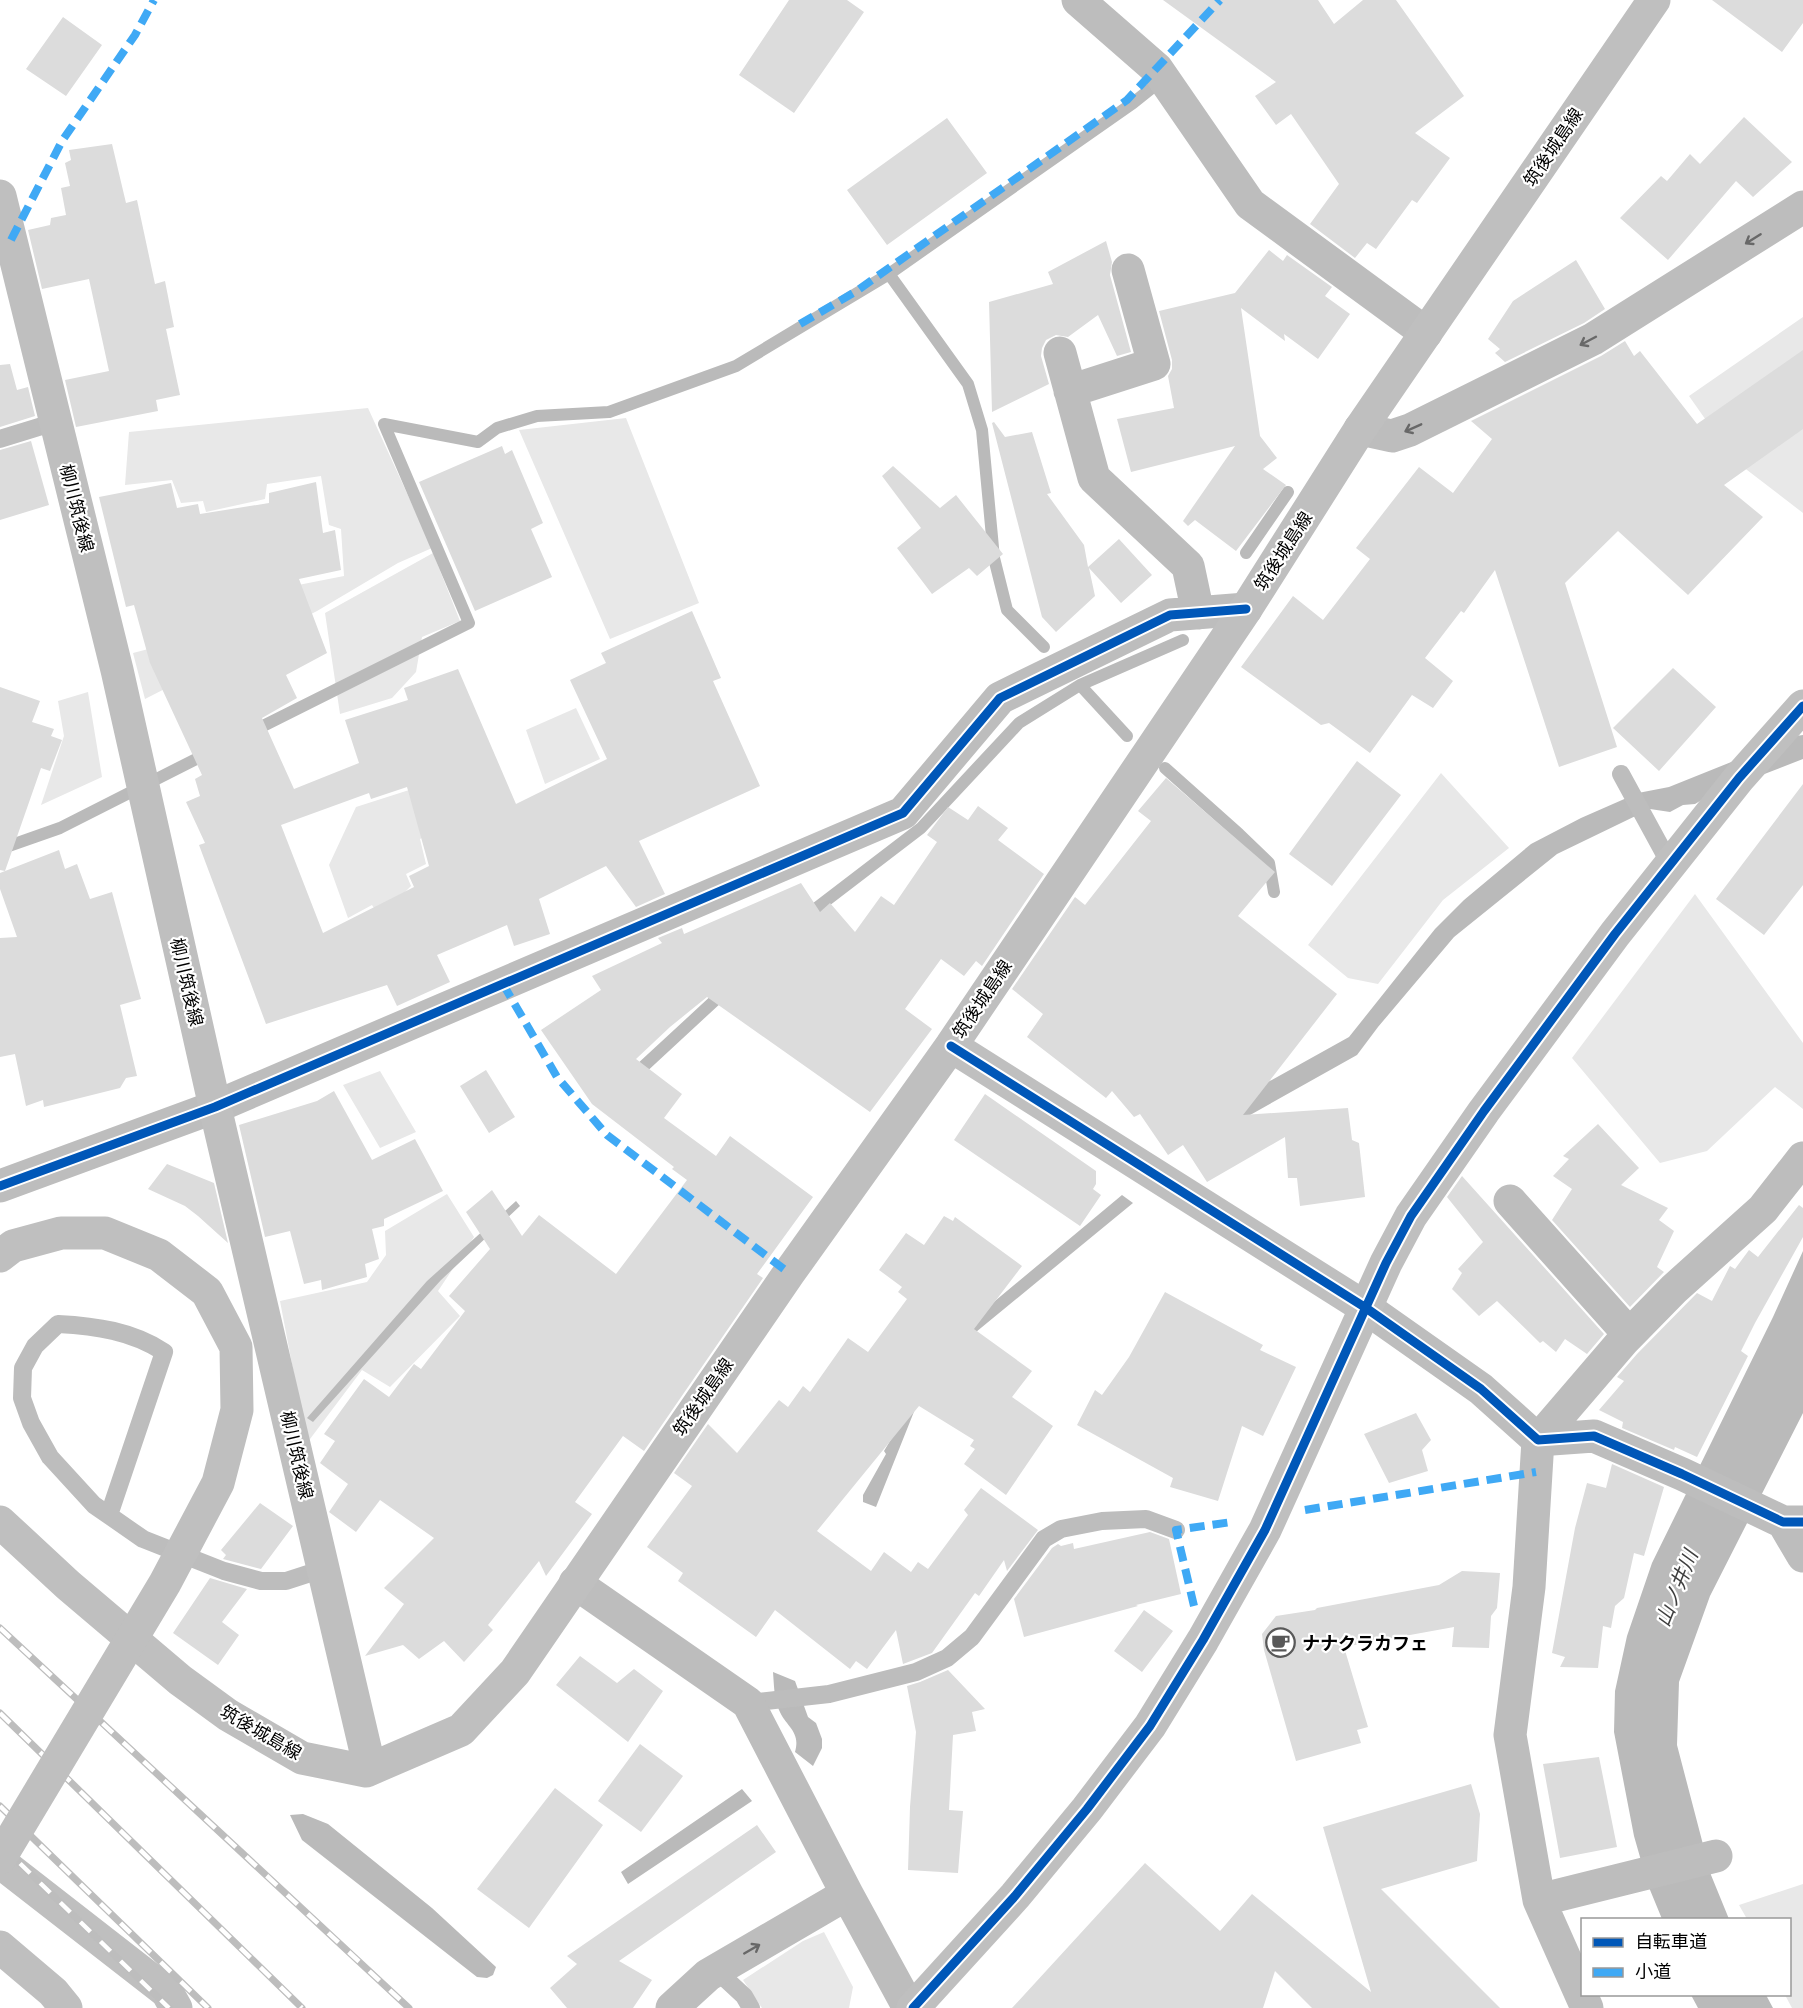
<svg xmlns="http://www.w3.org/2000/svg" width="1803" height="2008" font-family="'Titillium Web','Noto Sans JP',sans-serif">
<rect width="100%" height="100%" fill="#fff"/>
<path fill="#e8e8e8" d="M1803 317V513L1734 460 1689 396Z
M368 408 432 548 398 563 317 611 145 699 133 653 248 623 283 588 344 576 341 529 329 525 321 476 267 484 265 499 206 512 203 501 181 503 172 480 125 485 129 432Z
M626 418 699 603 610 639 519 430Z
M433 553 460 621 422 637 416 672 392 698 340 714 325 613Z
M88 692 102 777 41 805 64 736 58 701Z
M576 708 600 759 545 784 526 730Z
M1441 773 1509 848 1443 900 1378 984 1348 978 1308 945Z
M456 775 467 811 420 839 426 864 406 874 411 886 405 892 387 928 372 905 348 918 329 865 356 807Z
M1695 894 1803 1043V1109L1775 1087 1707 1151 1660 1163 1572 1058Z
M380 1071 416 1132 380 1148 343 1085Z
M447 1194 474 1237 438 1291 460 1316 390 1387 362 1370 307 1443 280 1301 367 1282 386 1255 385 1231Z
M1803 1884V2008H1792L1785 1995 1790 1994V1920L1747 1919 1739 1905Z
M824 1932 853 1987 849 2008H762L743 1980 803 1941Z"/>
<path fill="#bababa" d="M1803 735V759L1710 795 1695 804 1683 805 1670 812 1650 809 1557 854 1454 937 1378 1027 1357 1055 1243 1119 1234 1101 1349 1037 1435 929 1464 900 1531 844 1581 818 1638 793 1669 787 1796 736Z
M1122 1195 1133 1203 931 1369 876 1507 863 1502V1495L886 1454 884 1451 896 1431 922 1362Z
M516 1201 520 1206 441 1280 313 1422 307 1418 427 1281Z
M1803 1251V1413L1710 1596 1679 1682 1677 1745 1711 1875 1729 1919H1662L1648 1885 1634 1836 1614 1732 1615 1691 1627 1636 1652 1563 1773 1317Z
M773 1672 795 1681 808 1717 816 1723 822 1739V1748L813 1766 795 1752C801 1731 786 1727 779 1710 774 1699 774 1684 773 1672Z
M742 1789 752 1801 628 1884 621 1872Z
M303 1814 328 1824 432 1908 496 1967 493 1975 487 1978 477 1977 302 1840 290 1815Z
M1691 1995H1766L1773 2008H1698Z"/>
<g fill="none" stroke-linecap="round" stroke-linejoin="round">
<path stroke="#bababa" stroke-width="12" d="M889 274 968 384 982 430 994 558 1007 610 1044 647
M1246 553 1288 492
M1080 685 1127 736
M251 732 469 623 384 424 478 442 497 428 537 416 609 412 736 366 889 274 1133 103 1153 87
M1165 768 1239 834 1269 863 1274 892
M0 849 60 828 208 753
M806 916 921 828 1019 723 1080 685 1183 640
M632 1077 725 991"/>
</g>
<path fill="#dcdcdc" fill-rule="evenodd" d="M789 0H847L864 12 794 113 739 75Z
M1163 0H1318L1334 24 1363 0H1396L1464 96 1415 133 1450 158 1417 203 1412 200 1376 249 1367 243 1355 258 1310 224 1339 184 1291 114 1276 125 1255 96 1276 82Z
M1712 0H1803V23L1782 52Z
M63 17 102 45 66 96 26 69Z
M1744 117 1792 162 1753 197 1736 181 1668 260 1620 218 1661 176 1667 181 1690 154 1700 164Z
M947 118 987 173 887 245 847 190Z
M112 144 126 203 137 200 155 284 165 281 174 327 166 329 180 395 156 400 158 411 76 427 65 380 109 371 89 279 42 289 28 230 50 225 51 218 66 215 61 188 70 186 65 163 71 160 69 150Z
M1106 241 1112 262 1110 275 1131 352 1117 356 1098 315 1068 337 1056 335 1046 340 1042 348 1041 356 1049 384 992 412 989 302 1053 284 1048 272Z
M1269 250 1283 261 1287 255 1332 287 1325 296 1350 314 1318 359 1284 334 1285 341 1241 308 1260 436 1277 458 1263 469 1286 485 1236 551 1195 520 1188 526 1183 521 1235 446 1131 472 1117 419 1174 408 1168 376 1172 369V360L1159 311 1235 293Z
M1576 260 1605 309 1584 323 1505 362 1495 353 1500 349 1488 339 1513 301Z
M1625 341 1634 356 1640 351 1697 424 1803 350V429L1724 485 1763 517 1688 595 1618 531 1565 583 1617 747 1559 767 1495 570 1464 613 1461 611 1425 658 1453 681 1433 708 1412 695 1370 753 1329 723 1321 725 1241 667 1293 596 1323 620 1370 559 1356 548 1419 467 1453 493 1492 439 1471 421 1601 356Z
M10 364 17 390 28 387 35 416 0 427V365Z
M994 422 1005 437 1032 432 1051 493 1047 494 1084 545 1088 567 1119 539 1152 575 1121 603 1089 568 1095 596 1056 632 1042 617 992 423Z
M31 441 49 505 0 520V450Z
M502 446 505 454 512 450 543 523 531 529 552 577 475 611 419 482Z
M893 466 940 508 956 495 1003 554 977 576 969 568 932 594 897 548 921 528 882 476Z
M316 482 323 533 335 530 341 570 299 579 327 653 286 675 297 698 262 718 294 789 359 763 345 720 408 700 404 688 458 669 516 804 607 759 570 680 606 663 601 653 692 611 721 678 713 681 760 786 639 841 665 894 636 907 606 866 539 899 550 934 514 946 507 925 437 955 450 982 397 1006 387 985 266 1024 199 845 205 843 186 802 200 796 195 779 202 775 150 663 134 605 126 607 99 497 171 483 177 508 198 504 200 514 269 503V493ZM407 787 429 866 409 876 414 887 323 933 281 825 369 793 371 799Z
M1673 668 1716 707 1659 771 1613 728Z
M0 687 40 701 32 722 54 729 51 736 62 740 50 771 41 768 5 871 0 870Z
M1357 761 1401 795 1332 886 1289 854Z
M1166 778 1275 872 1238 916 1337 994 1243 1115 1348 1108 1352 1140 1359 1143 1365 1197 1300 1206 1297 1178H1288L1285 1137 1207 1182 1183 1145 1168 1155 1140 1114 1134 1117 1112 1091 1106 1098 1027 1037 1043 1014 1012 989 1075 897 1085 905 1151 821 1138 811Z
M1803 784V885L1764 935 1716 899Z
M978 806 1008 828 998 840 1044 874 982 966 976 961 964 976 941 959 905 1009 932 1029 870 1112 707 997 670 1027 636 1059 682 1094 664 1118 716 1156 730 1136 813 1197 757 1274 763 1278 644 1451 623 1436 575 1502 592 1514 546 1576 539 1561 488 1625 493 1630 464 1662 444 1641 419 1659 403 1645 365 1656 404 1604 384 1588 434 1538 380 1500 356 1532 329 1512 348 1484 320 1463 335 1441 324 1434 364 1379 389 1397 414 1364 421 1369 465 1311 449 1296 490 1249 466 1212 492 1190 522 1236 539 1215 616 1274 687 1180 672 1169 674 1167 592 1104 541 1030 601 990 592 976 662 943 658 938 682 928 684 934 801 883 820 912 830 903 855 932 881 896 894 905 937 842 927 835 948 807 968 820Z
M59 850 65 869 77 864 90 899 112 892 141 999 120 1005 137 1076 126 1078 120 1088 44 1107 43 1100 26 1106 15 1054 0 1057V938L17 937 0 889V873Z
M486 1070 515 1117 489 1133 460 1086Z
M334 1091 372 1160 415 1139 443 1191 384 1219V1226L372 1229 379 1259 365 1264 367 1277 322 1290 321 1280 304 1284 290 1231 265 1237 239 1125 317 1101Z
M985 1094 1096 1171V1184L1093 1189 1101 1195 1080 1226 954 1140Z
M1598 1124 1639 1168 1621 1185 1668 1208 1659 1220 1674 1231 1657 1267 1664 1272 1630 1307 1552 1220 1572 1189 1553 1176 1569 1159 1563 1156Z
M167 1164 214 1183 228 1243 198 1216 185 1206 148 1189Z
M1462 1176 1604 1334 1587 1354 1565 1339 1556 1352 1543 1341 1540 1343 1497 1301 1479 1316 1452 1289 1462 1273 1458 1269 1483 1242 1447 1197Z
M1799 1205 1803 1208V1237L1755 1323 1741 1351 1748 1356 1697 1457 1675 1447 1674 1450 1622 1428 1623 1422 1599 1410 1624 1381 1617 1377 1637 1354 1697 1293 1712 1301 1730 1266 1735 1269 1749 1250 1758 1257Z
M944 1216 953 1221 955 1217 1022 1266 974 1329 1032 1371 1012 1397 1053 1426 1006 1495 964 1464 975 1449 970 1446 974 1440 919 1406 817 1531 871 1571 884 1552 911 1572 918 1562 928 1569 968 1515 964 1510 981 1488 1038 1530 1007 1571 1004 1560 979 1596 975 1593 932 1653 903 1664 896 1630 867 1669 856 1661 850 1669 775 1610 756 1637 678 1581 683 1573 647 1547 692 1486 674 1473 708 1424 737 1453 779 1400 788 1407 803 1386 810 1392 848 1338 868 1352 907 1299 898 1292 902 1287 879 1270 906 1233 924 1245Z
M1165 1292 1263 1345 1260 1350 1296 1367 1263 1436 1242 1426 1218 1501 1170 1487 1173 1478 1077 1425 1095 1390 1102 1395 1129 1357Z
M1416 1413 1431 1440 1422 1450 1428 1471 1389 1483 1364 1434Z
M1612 1464 1664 1487 1644 1556 1634 1553 1624 1598 1615 1606 1611 1628 1603 1626 1598 1668 1560 1667 1565 1657 1552 1653 1575 1528 1587 1483 1606 1488Z
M260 1503 293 1526 261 1569 223 1559 226 1555 221 1550Z
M1150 1532 1169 1539 1181 1594 1136 1605 1138 1606 1024 1637 1014 1599 1052 1548 1058 1544 1061 1546 1073 1543 1074 1549Z
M1462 1571 1500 1573 1497 1608 1491 1616 1489 1648 1452 1647 1454 1627 1344 1647 1368 1727 1357 1730 1361 1743 1296 1761 1264 1650 1262 1634 1276 1616 1315 1610 1317 1608 1439 1585Z
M210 1578 247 1589 222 1622 239 1635 218 1665 173 1633Z
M1144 1610 1173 1631 1142 1672 1114 1651Z
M580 1656 617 1683 634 1669 663 1691 628 1742 556 1685Z
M948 1670 985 1709 972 1712 976 1731 953 1735 949 1810 963 1811 958 1873 908 1870 910 1807 916 1732 907 1686 920 1682Z
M640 1744 683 1776 641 1832 598 1801Z
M1599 1757 1617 1847 1560 1858 1543 1764Z
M1471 1784 1480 1814 1477 1861 1381 1889 1500 2008H1312L1275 1971 1263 2008H1012L1145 1863 1220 1931 1252 1894 1371 1992 1323 1827Z
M555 1788 603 1825 529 1928 477 1889Z
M757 1825 776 1852 619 1961 652 1980 633 2008H567L550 1988 577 1964 567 1956Z"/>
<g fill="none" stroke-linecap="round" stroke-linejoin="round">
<path stroke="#bdbdbd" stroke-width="18" d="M0 439 55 422
M1621 774 1670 864
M109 1515 164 1352C132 1331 96 1326 58 1324L35 1346 23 1368 22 1398 31 1423 50 1457 94 1505 143 1539 224 1571 261 1581H286L323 1569
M748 1703 829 1694 916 1672 947 1658 972 1637 1044 1539 1061 1529 1102 1521 1146 1519 1176 1530
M716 1970 744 1996 751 2008"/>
<path stroke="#bdbdbd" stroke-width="33" d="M1078 0 1157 69 1250 204 1426 333
M1060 353 1094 478 1188 566 1198 613
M1070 391 1154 364 1128 270
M1360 429 1392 436 1410 430 1593 339 1803 207
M0 1186 215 1107 903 813 1000 698 1170 615 1246 609
M1510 1201 1629 1334
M1366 1308 1481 1389 1538 1440 1594 1436 1682 1474 1783 1522H1803
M1783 1522 1803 1556
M575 1583 748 1703 847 1894 909 2008
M1539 1900 1716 1856
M672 2008 708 1975 847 1894
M1587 2008 1539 1900 1510 1735 1529 1587 1538 1440 1623 1341 1674 1289 1763 1209 1803 1158"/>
<path stroke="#bfbfbf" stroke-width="33" d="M0 196 117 670 215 1107 370 1769
M951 1046 1366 1308
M0 1522 68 1585 180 1680 228 1715 302 1758 366 1771 461 1730 515 1672 789 1273 951 1046 1246 609 1360 429 1654 0
M0 1862 167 1992 176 2008
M0 1947 53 1992 66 2008
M913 2008 1015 1896 1087 1809 1150 1726 1203 1640 1265 1530 1386 1263 1411 1216 1484 1111 1615 934 1739 778 1803 706"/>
<defs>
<path id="rail" d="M0 1628 409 2008
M0 1713 302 2008
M0 1806 208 2008
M0 1844 169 2008"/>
</defs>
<use href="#rail" stroke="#bdbdbd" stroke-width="7"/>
<use href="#rail" stroke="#fff" stroke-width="4.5" stroke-dasharray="14" stroke-linecap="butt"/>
<path stroke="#bfbfbf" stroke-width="33" d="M0 1256 13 1246 61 1233H105L159 1255 207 1292 236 1347 237 1410 218 1483 165 1583 0 1858"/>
<path stroke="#3fa9f5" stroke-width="8" stroke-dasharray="15 8" stroke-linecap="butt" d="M11 240 62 141 135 35 154 0
M800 324 855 292 1127 100 1220 0
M503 984 557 1077 607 1135 789 1273
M1305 1510 1536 1472
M1194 1606 1176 1530 1232 1522"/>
<defs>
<path id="cycleway" d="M951 1046 1366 1308 1481 1389 1538 1440 1594 1436 1682 1474 1783 1522H1803
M0 1186 215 1107 903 813 1000 698 1170 615 1246 609
M913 2008 1015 1896 1087 1809 1150 1726 1203 1640 1265 1530 1386 1263 1411 1216 1484 1111 1615 934 1739 778 1803 706"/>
</defs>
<use href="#cycleway" stroke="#fff" stroke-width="13"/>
<use href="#cycleway" stroke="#0057b8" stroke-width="9"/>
</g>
<defs><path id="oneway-shaft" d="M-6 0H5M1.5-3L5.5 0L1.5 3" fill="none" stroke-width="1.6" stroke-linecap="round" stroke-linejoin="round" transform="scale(1.5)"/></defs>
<g stroke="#686868">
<use href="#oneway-shaft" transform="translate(1753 239) rotate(148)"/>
<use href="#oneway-shaft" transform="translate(1588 341) rotate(152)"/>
<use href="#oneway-shaft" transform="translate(1413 428) rotate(156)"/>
<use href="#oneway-shaft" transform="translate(752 1949) rotate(-30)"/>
</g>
<defs>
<symbol id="cafe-ring" viewBox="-11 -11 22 22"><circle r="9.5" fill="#fff" stroke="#595959" stroke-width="1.5"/><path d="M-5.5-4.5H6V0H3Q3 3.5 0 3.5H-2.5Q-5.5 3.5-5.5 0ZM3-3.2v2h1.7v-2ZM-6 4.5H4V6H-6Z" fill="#595959"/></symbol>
</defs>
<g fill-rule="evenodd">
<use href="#cafe-ring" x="1264" y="1626" width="33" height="33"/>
</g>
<g text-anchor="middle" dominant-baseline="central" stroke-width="4.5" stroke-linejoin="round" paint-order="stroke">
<g font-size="18" fill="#000" stroke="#fff">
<text transform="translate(1553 147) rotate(-56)">筑後城島線</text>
<text transform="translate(77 508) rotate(76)">柳川筑後線</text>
<text transform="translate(1283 551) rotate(-57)">筑後城島線</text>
<text transform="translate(187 982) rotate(77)">柳川筑後線</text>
<text transform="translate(982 999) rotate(-56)">筑後城島線</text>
<text transform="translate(703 1397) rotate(-55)">筑後城島線</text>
<text transform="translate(297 1455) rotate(77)">柳川筑後線</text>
<text transform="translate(261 1732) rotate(30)">筑後城島線</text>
</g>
<g font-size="18" font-weight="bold" fill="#000" stroke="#fff" text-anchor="start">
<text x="1302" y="1643">ナナクラカフェ</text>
</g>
<g font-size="20" font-style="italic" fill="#3e3e3e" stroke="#fff">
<text transform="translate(1676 1588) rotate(-68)">山ノ井川</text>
</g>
</g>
<rect x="1581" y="1918" width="210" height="78" fill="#ffffff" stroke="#999999" stroke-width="1.5"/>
<rect x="1593" y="1938" width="30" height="9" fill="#0057b8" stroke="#999999" stroke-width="1.5"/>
<text x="1635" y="1948" font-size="18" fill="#000000">自転車道</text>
<rect x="1593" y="1968" width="30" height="9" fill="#3fa9f5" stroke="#999999" stroke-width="1.5"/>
<text x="1635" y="1978" font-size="18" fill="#000000">小道</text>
</svg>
